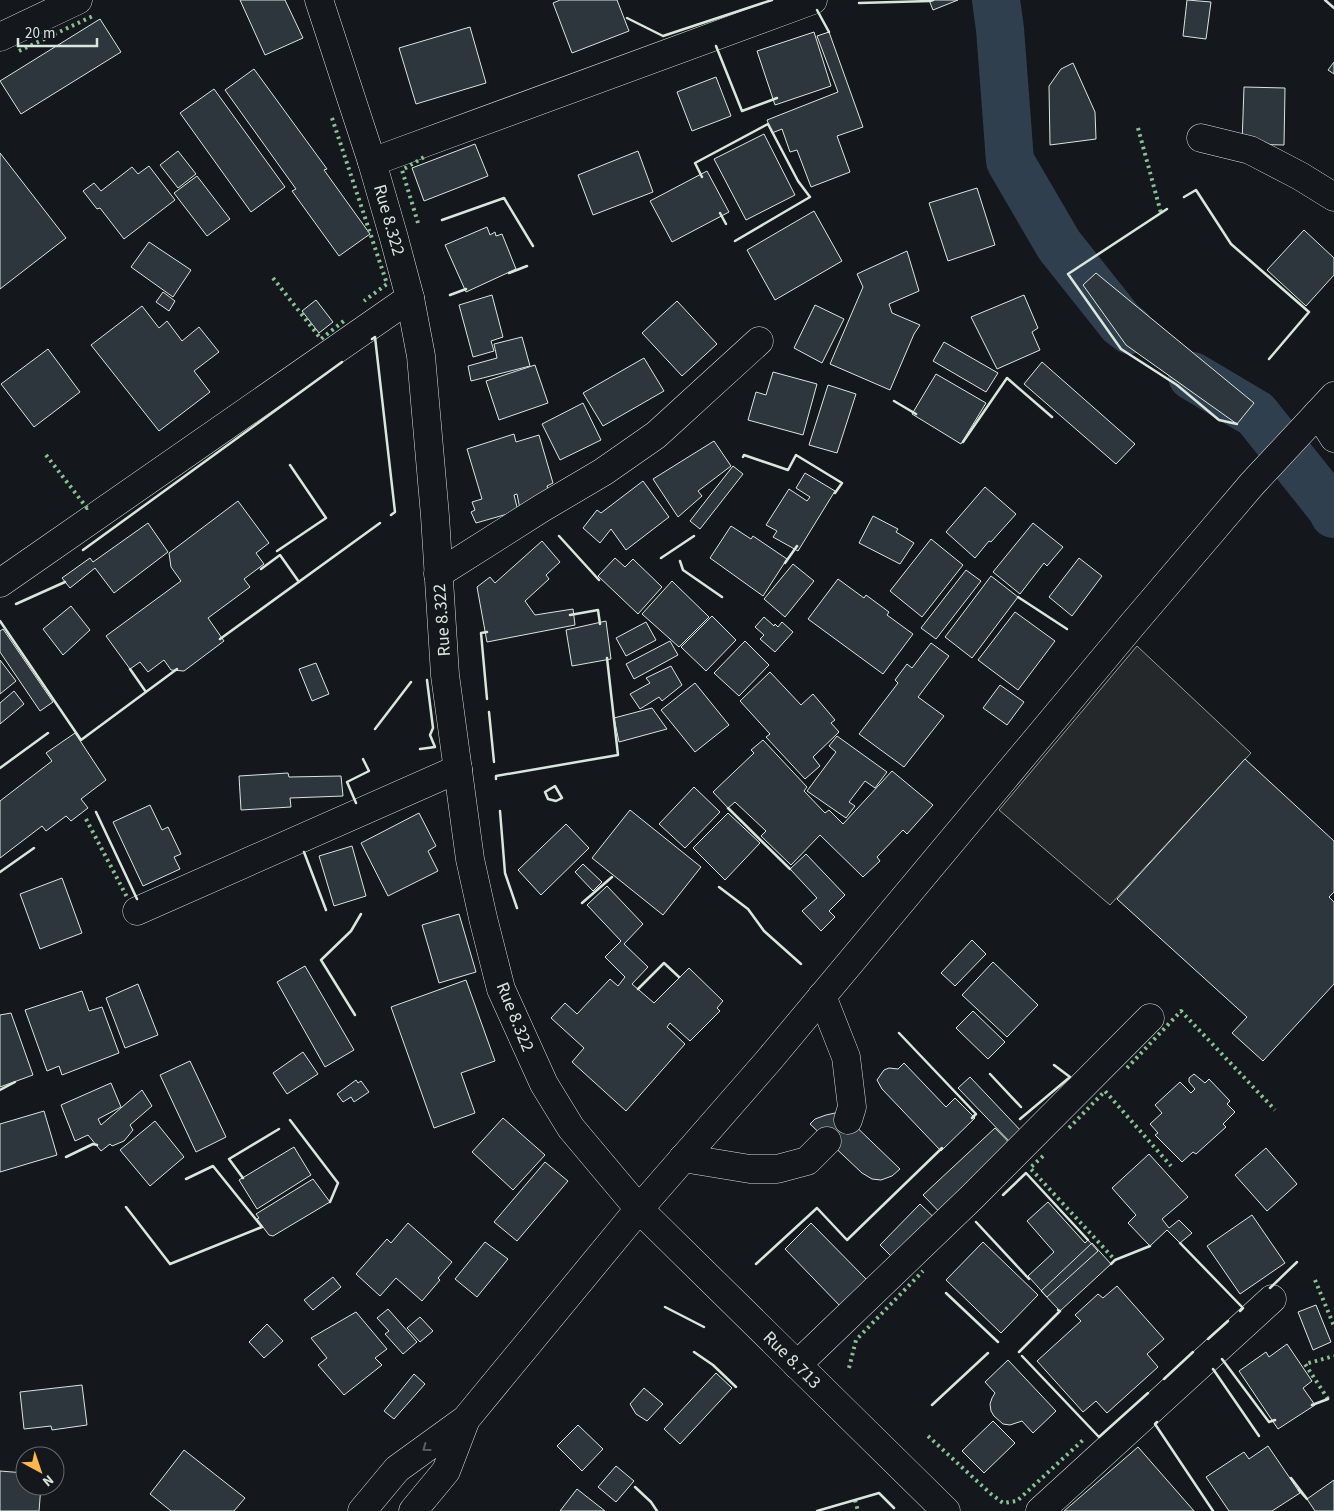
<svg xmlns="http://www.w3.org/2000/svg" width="1334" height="1511" font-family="'Source Sans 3',sans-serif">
<rect width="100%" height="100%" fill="#14181c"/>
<path fill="#24282b" stroke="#939e99" d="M1137 646 1251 753 1110 905 999 810Z"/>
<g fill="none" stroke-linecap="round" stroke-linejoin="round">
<path stroke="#2f3f4d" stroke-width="48" d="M996 0 1000 29 1010 161 1059 245 1121 323 1130 330
M1192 376 1256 414 1331 508 1334 514"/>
</g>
<path fill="#2c363c" stroke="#d8e6dc" d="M240 0H285L303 38 265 55Z
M560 0H617L629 31 572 53 553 3Z
M929 0H958L933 10Z
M1187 0 1211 2 1206 39 1183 36Z
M100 19 121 52 21 114 0 81Z
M470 27 486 83 416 104 399 48Z
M814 32 831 86 775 105 757 51Z
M829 32 863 127 837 136 850 172 811 187 797 150 790 152 782 129 772 133 767 120 838 92 817 36Z
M1334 62V74L1328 70Z
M1073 63 1095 112 1096 139 1050 145 1049 86 1061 69Z
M254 69 327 169 324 170 370 234 339 256 292 191 296 189 225 90Z
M716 77 731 116 692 131 677 92Z
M1244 87 1285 88 1284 145 1242 144Z
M214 89 285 187 251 212 180 113Z
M764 134 795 195 746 220 714 159Z
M475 144 488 176 424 201 412 168Z
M178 151 196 174 178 188 160 165Z
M638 151 653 192 593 215 578 175Z
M0 153 66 238 0 289Z
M149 166 175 200 124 239 100 208 97 209 83 191 94 183 101 191 132 167 138 174Z
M707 171 729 212 672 242 650 201Z
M197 176 230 219 207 236 174 193Z
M977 188 995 245 948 261 929 203Z
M814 211 842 261 775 300 747 250Z
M487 227 490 235 495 232 496 236 502 234 516 269 466 292 445 245Z
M1304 230 1334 258V275L1306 306 1267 270Z
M149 242 191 270 173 297 131 267Z
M907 251 919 291 889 304 892 313 920 325 914 334 890 390 830 364 863 287 857 274Z
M1096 273 1254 403 1237 424 1126 345 1083 285Z
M163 292 175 301 169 311 156 302Z
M492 295 503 337 491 341 494 351 473 357 459 305Z
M1024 295 1038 328 1032 332 1040 350 997 369 971 317Z
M316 300 333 322 319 333 302 311Z
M677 301 717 344 682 376 642 333Z
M815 305 844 319 822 363 794 348Z
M142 306 159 328 167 321 182 341 199 327 219 352 194 371 210 392 159 431 91 345Z
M522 337 530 366 471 381 468 366 497 358 494 344Z
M944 342 998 373 986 392 933 361Z
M48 349 80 392 34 427 1 384Z
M644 358 664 391 603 426 583 393Z
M1042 362 1135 444 1116 464 1024 384Z
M535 365 548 403 499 420 486 381Z
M773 372 817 384 803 435 748 420 756 392 766 395Z
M936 374 986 403 961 444 912 414Z
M828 385 856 394 837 453 809 445Z
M583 403 601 440 560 460 542 424Z
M514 434 516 442 539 435 553 483 547 486 552 505 520 509 517 494 514 495 518 511 476 523 471 512 475 510 472 502 482 499 467 449Z
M714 441 731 466 698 491 702 496 678 517 653 479Z
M733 466 743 474 700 529 690 521Z
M805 473 835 491 798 551 773 537 777 531 766 525 789 489 807 501 810 497 796 488Z
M643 481 669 517 626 550 611 529 600 543 583 528 597 510 601 513Z
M985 487 1016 514 991 542 989 541 975 558 946 532Z
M238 501 269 543 256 553 264 564 244 579 250 587 208 618 224 641 184 671 171 670 164 660 148 672 140 662 130 669 106 636 181 581 171 567 169 553Z
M873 516 898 529 896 532 914 543 900 564 859 543Z
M148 523 168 552 114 593 95 568 70 588 62 578 90 558 93 562Z
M1033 523 1063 547 1047 566 1044 563 1020 594 993 572Z
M731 526 751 539 753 536 787 559 763 596 710 558Z
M931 539 963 565 922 617 890 591Z
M542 541 560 562 546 575 549 579 525 601 535 615 573 609 575 625 487 642 477 587 490 577 495 583Z
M615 558 625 567 633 559 662 587 638 614 598 576Z
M1079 558 1102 576 1072 616 1049 597Z
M793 564 814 581 785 617 764 599Z
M966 570 981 581 936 639 921 628Z
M991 576 1018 597 972 658 945 637Z
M838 579 864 598 866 595 889 612 887 615 913 634 883 674 808 619Z
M672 581 709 617 679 647 642 614Z
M71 606 90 630 63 655 43 629Z
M1015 612 1055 641 1018 690 978 660Z
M712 616 736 640 706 671 681 647Z
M764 617 774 626 775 624 778 627 782 622 793 632 775 652 760 639 764 635 755 627Z
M606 621 611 659 572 666 566 630Z
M646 622 656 640 626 656 616 638Z
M3 629 53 702 40 711 0 652V631Z
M670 641 678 655 634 679 626 664Z
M745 641 769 665 739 696 714 673Z
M931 643 949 656 918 697 944 716 904 767 859 734 898 683 895 680 907 664 912 668Z
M0 660 16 681 0 694Z
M316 663 329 694 312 701 299 669Z
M671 666 682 685 662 701 659 697 640 709 630 694 650 683 646 678Z
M770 672 801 705 813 694 835 720 831 723 839 732 813 757 820 766 805 779 766 737 770 734 740 701Z
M695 683 729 725 695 752 661 710Z
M1000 685 1024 702 1007 725 983 708Z
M14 691 24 704 0 724V703Z
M652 708 667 729 619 742 614 718Z
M75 733 106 780 81 799 88 808 71 821 66 816 46 831 42 826 0 858V801L52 761 46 753Z
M837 736 887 772 875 788 865 781 849 802 855 806 846 818 807 791 836 752 829 746Z
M763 740 807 787 804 791 825 813 829 810 843 824 892 771 933 805 907 834 903 830 877 857 880 861 863 877 820 835 791 865 761 836 766 831 735 802 728 808 713 792 754 753 751 750Z
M1245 759 1334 841V892L1329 897 1334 902V984L1263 1061 1232 1033 1247 1017 1117 899Z
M288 773 289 777 341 776 343 796 290 798 291 807 241 810 239 776Z
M694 787 720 812 685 848 659 824Z
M150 805 162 830 168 827 181 854 174 857 180 869 143 886 113 822Z
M630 810 701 867 663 915 592 858Z
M419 813 436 846 428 851 438 871 388 896 361 843Z
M728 813 760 843 725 880 693 848Z
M566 824 589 848 541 895 518 870Z
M352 846 366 896 334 906 319 856Z
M806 854 845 895 829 911 835 917 821 931 802 911 817 898 790 869Z
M583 864 602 882 593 891 575 872Z
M62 878 82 933 40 949 20 894Z
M607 886 643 924 624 944 648 967 632 984 654 1003 689 968 723 1001 717 1008 720 1011 690 1041 670 1023 667 1027 685 1044 626 1111 572 1062 584 1048 551 1018 565 1003 577 1014 610 979 618 986 625 977 605 957 621 941 587 905Z
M459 914 476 972 439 983 422 925Z
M972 940 986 954 955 986 941 973Z
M993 962 1038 1005 1007 1037 962 995Z
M305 966 354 1050 325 1067 277 982Z
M466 980 495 1061 461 1073 475 1113 434 1128 391 1007Z
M138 984 158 1035 125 1048 106 998Z
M82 991 89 1011 102 1007 119 1053 62 1075 59 1066 47 1071 25 1010Z
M973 1011 1005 1042 988 1059 956 1028Z
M11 1013 33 1075 0 1087V1015Z
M303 1052 318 1074 287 1094 273 1073Z
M190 1061 226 1137 196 1152 160 1075Z
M904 1063 946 1107 955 1098 975 1118 941 1151 882 1089 877 1080 884 1070 889 1068 898 1069Z
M1194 1074 1205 1083 1209 1079 1230 1101 1227 1104 1235 1112 1223 1124 1226 1127 1196 1154 1193 1152 1182 1162 1155 1135 1158 1133 1150 1124 1162 1113 1155 1105 1180 1082 1191 1093 1195 1089 1189 1082V1078Z
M970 1077 1023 1133 1012 1144 958 1088Z
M356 1080 358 1083 361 1081 369 1092 354 1102 351 1097 343 1102 337 1094Z
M111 1083 121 1107 98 1119 101 1125 142 1090 152 1106 130 1125 133 1130 124 1141 112 1146 110 1144 101 1151 88 1135 75 1141 61 1105Z
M44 1111 57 1155 0 1172V1124Z
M835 1113 845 1116 900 1169 892 1176 881 1180 872 1179 862 1173 810 1124 815 1119 826 1115Z
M503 1118 545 1155 513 1190 472 1152Z
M155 1121 184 1157 150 1186 120 1150Z
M995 1128 1021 1155 950 1223 923 1195Z
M294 1147 311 1175 257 1209 239 1180Z
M1266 1148 1297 1184 1267 1211 1235 1175Z
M1149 1154 1188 1197 1162 1219 1169 1228 1179 1220 1192 1233 1180 1243 1167 1230 1150 1246 1128 1223 1136 1215 1112 1188Z
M545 1162 568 1181 517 1241 494 1222Z
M313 1179 330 1202 273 1236 269 1235 257 1219 259 1218 256 1214Z
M1048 1202 1085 1243 1088 1240 1098 1251 1047 1297 1028 1276 1054 1252 1027 1221Z
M920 1204 946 1229 905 1270 880 1245Z
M1252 1215 1285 1263 1240 1294 1207 1246Z
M408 1223 452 1262 438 1278 440 1280 422 1301 396 1278 380 1296 356 1274 387 1239 391 1243Z
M811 1223 870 1283 843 1309 785 1249Z
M485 1242 508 1259 477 1297 455 1279Z
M983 1242 1038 1295 1001 1333 946 1280Z
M1092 1243 1111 1264 1060 1311 1041 1291Z
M333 1277 341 1287 313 1310 304 1300Z
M1117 1286 1164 1339 1147 1354 1158 1367 1107 1413 1096 1401 1083 1412 1037 1361 1081 1321 1075 1315 1098 1294 1103 1298Z
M1316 1305 1331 1342 1313 1350 1298 1312Z
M388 1309 417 1342 403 1354 385 1334 389 1331 377 1318Z
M356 1312 387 1349 375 1358 382 1365 344 1395 318 1365 327 1358 311 1338Z
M420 1317 433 1331 420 1342 407 1328Z
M267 1324 283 1341 264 1358 249 1342Z
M1287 1344 1312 1381 1303 1388 1315 1405 1278 1429 1239 1371 1266 1352 1269 1357Z
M1008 1360 1056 1411 1033 1433 1022 1421 1010 1425 1003 1424 994 1416 991 1411 990 1404 992 1398 995 1393 985 1382Z
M716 1373 732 1388 680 1444 664 1429Z
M414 1374 425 1384 394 1419 384 1411Z
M82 1385 87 1425 52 1430 51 1426 24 1429 20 1392Z
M644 1388 663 1404 647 1421 636 1414 630 1404Z
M993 1421 1015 1443 984 1473 962 1451Z
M578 1425 603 1449 582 1471 557 1446Z
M1268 1446 1300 1493 1272 1511H1229L1206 1477 1244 1452 1249 1459Z
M1138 1447 1194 1511H1064Z
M184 1450 245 1498 234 1511H171L150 1494Z
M616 1466 634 1481 616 1502 598 1487Z
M0 1471 25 1473V1486H41L39 1511H0Z
M1334 1480V1511H1315L1307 1499Z
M577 1489 605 1511H560Z"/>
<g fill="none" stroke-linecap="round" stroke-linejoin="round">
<defs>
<path id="minor" d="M0 37 78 0
M1201 138 1250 150 1300 176 1334 197
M372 162 813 0
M1318 413 1334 438
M438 574 542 508 603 472 656 435 759 341
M0 583 410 298
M137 911 458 769
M822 996 846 1057 852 1107 848 1120
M683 1158 750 1169H777L807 1161 827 1141
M797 1365 972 1197 1150 1018
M1040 1511 1272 1299"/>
<path id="major" d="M319 0 372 162 394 238 410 298 421 356 435 516 445 675 470 859 483 918 501 989 544 1084 571 1128 639 1209 946 1511"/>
<path id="highway" d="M362 1511 397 1469 466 1419 639 1209 769 1060 1132 625 1252 484 1334 396
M413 1511 446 1471 466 1419"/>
</defs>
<use href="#minor" stroke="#d8e6dc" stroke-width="29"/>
<use href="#major" stroke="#d8e6dc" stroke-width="29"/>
<use href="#highway" stroke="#d8e6dc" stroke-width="29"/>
<use href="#minor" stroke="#14181c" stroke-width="28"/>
<use href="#major" stroke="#14181c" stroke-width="28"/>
<use href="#highway" stroke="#14181c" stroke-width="28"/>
<path stroke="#8ac095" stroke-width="4" stroke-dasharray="2.5 4" stroke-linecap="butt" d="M19 51 95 15
M332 118 387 284 364 301
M1138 128 1161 213
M418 223 402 170 426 156
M273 278 321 339 345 320
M46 455 87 508 89 506
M86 819 128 899
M1127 1068 1181 1011 1275 1110
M1069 1128 1105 1091 1171 1166
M1043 1156 1030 1168 1115 1260
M1315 1280 1334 1326
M849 1368 856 1340 923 1271
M1328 1399 1305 1364 1334 1356
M928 1436 991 1494 1003 1503 1017 1501 1083 1440
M855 1500 858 1511"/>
<path stroke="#d8e6dc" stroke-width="2.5" d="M1325 0 1334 8
M859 3 930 1 933 0
M817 10 829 32
M627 18 663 36 772 0
M716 46 742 111 777 98
M702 177 695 163 768 124 798 181 810 197 735 241
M1184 197 1196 190 1231 244 1309 312 1269 359
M1167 209 1068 274 1121 349 1177 385 1219 420 1237 424
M720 213 726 224
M442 220 504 198 533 246
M509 273 527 266
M450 295 466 289
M372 339 375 337 395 512 391 515
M894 401 916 414
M963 442 1007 378 1052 417
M743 457 744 455 788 470 796 455 842 483 835 493
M559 536 599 580
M83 550 342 362
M277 551 326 518 290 465
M661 558 694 536
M680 561 683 570 722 597
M785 563 797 546
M261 569 280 555 299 582
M1018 597 1067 629
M16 604 65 582
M570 615 598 610 600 624
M0 621 81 740 177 669
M487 632 481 633 487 699
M220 639 380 523
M130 669 146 692
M489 712 494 762
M375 729 411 682
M420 749 435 747 430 735 433 728 427 680
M0 768 48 733
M496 779V776L618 755 607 658
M555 786 562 798 556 801 548 799 545 792Z
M356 803 347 782 369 771 363 759
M728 808 790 869
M500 811 505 873 517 908
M96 812 137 899
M304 852 326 910
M0 872 34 848
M719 887 748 909 764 931 801 964
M582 903 612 877
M638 989 664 963 679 977
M355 1015 321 960 351 931 361 914
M899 1033 976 1114 972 1118
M990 1074 1021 1107
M0 1090 15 1082
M1020 1119 1070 1077 1054 1065
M290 1120 338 1183 330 1202
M66 1157 93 1144 97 1145
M243 1178 229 1159 279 1129
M1003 1195 1026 1173 1088 1240
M126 1207 170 1264 262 1227 213 1166 186 1179
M976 1222 1029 1279
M1180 1243 1243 1308 1240 1311
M756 1264 817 1208 847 1240 942 1148
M1111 1264 1115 1260 1150 1246
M1270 1288 1297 1262
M946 1293 998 1342
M665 1307 704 1327
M1208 1339 1228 1321
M694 1352 713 1365 736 1387
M1019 1352 1060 1311 1058 1310
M1022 1356 1099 1437 1148 1393
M1222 1359 1269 1422 1275 1420
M1213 1369 1259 1436
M1164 1379 1193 1352
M932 1405 988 1353
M1312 1405 1328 1399
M1157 1422 1155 1424 1213 1511
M1291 1478 1307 1499 1299 1490
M635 1487 651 1502 657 1511
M817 1511 879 1493 894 1508"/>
</g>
<defs><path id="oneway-chevron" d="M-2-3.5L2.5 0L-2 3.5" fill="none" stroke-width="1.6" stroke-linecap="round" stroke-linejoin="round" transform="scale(1.25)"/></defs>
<use stroke="#59605f" href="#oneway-chevron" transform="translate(426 1448) rotate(144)"/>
<g text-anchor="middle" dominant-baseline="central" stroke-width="4" stroke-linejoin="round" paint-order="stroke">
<g font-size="18" fill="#d8e6dc" stroke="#14181c">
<text transform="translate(389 220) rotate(74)">Rue 8.322</text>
<text transform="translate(442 620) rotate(-94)">Rue 8.322</text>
<text transform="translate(515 1017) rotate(68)">Rue 8.322</text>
<text transform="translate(792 1360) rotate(45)">Rue 8.713</text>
</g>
</g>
<g transform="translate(40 1471) rotate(140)"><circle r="24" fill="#14181c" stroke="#626a69"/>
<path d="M0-4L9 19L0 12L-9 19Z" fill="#ffb74d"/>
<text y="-8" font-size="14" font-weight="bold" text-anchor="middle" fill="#d8e6dc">N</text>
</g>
<path d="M18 38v8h79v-8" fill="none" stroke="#d8e6dc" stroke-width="2.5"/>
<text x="25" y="38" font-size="15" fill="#d8e6dc" stroke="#14181c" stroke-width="4" paint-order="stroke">20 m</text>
</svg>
